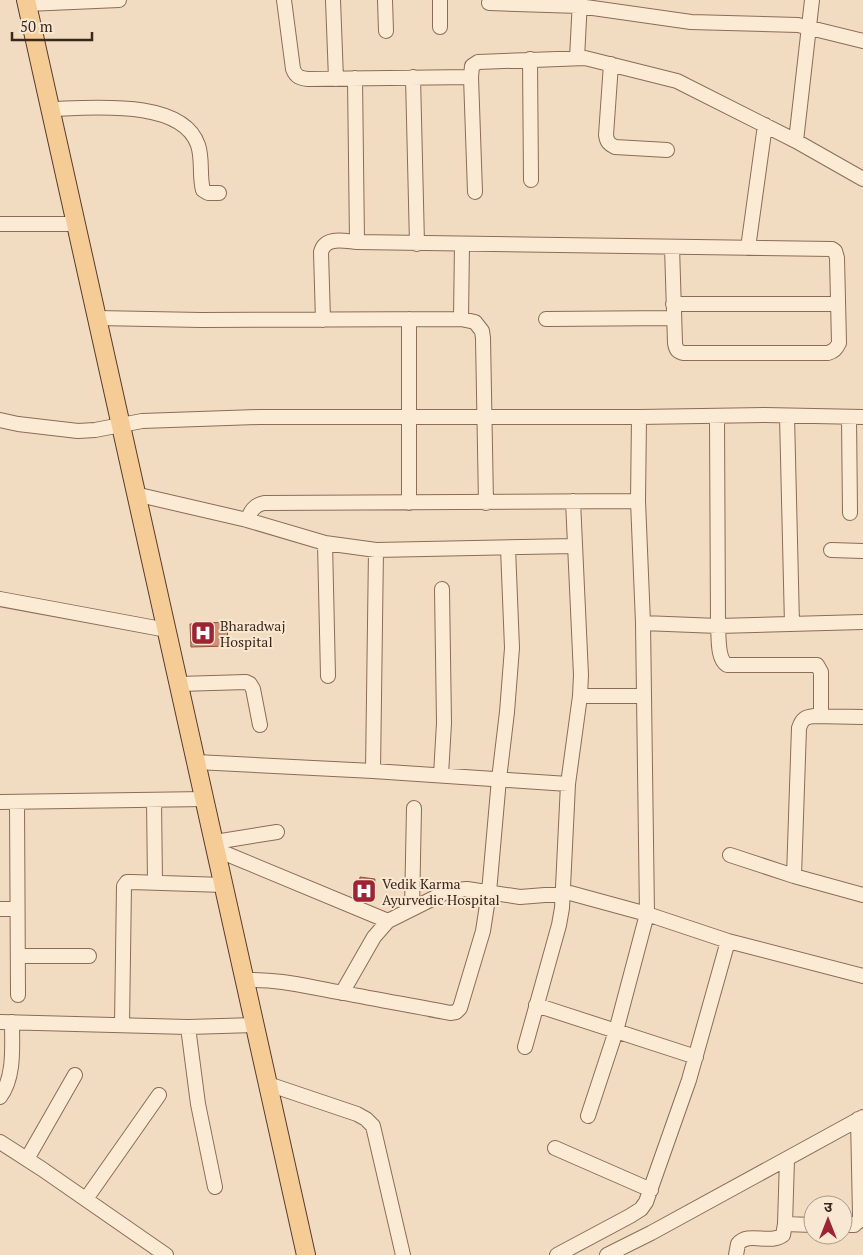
<svg xmlns="http://www.w3.org/2000/svg" width="863" height="1255" font-family="'PT Serif','Noto Sans Devanagari',serif">
<rect width="100%" height="100%" fill="#f1dcc1"/>
<path fill="#d18f75" stroke="#8c513c" d="M227 622 228 646 191 647 190 624Z
M360 877 375 879 373 898 358 896Z"/>
<g fill="none" stroke-linecap="round" stroke-linejoin="round">
<defs>
<path id="minor" d="M284 0 293 69C296 77 300 78 308 79L471 77 472 66 478 62 585 58 677 81 796 141 863 179
M333 0 336 79
M385 0 386 31
M489 3 579 6 691 22 798 25 863 41
M27 4 119 0
M440 27V0
M577 58 580 0
M530 59 531 180
M611 64 606 135C607 142 609 144 615 147L667 150
M413 77 417 244
M471 77 475 192
M355 78 357 242 832 249 835 251 837 258 839 343C836 349 834 351 828 353H684C678 352 676 350 675 343L672 247
M50 109C90 108 182 98 198 145 203 160 199 176 203 190L208 193H219
M796 141 812 0
M0 224H76
M748 248 765 125
M673 304H838
M97 318 201 320 461 319 475 322 482 331 483 338 486 503
M409 319V503
M461 319 462 244
M546 319 674 318
M323 320 321 252C325 236 344 241 357 242
M717 416 718 626C719 637 717 659 727 665H817L821 672V716
M787 416 792 624
M849 418 850 513
M0 420 18 424 78 431 95 430 142 421 259 417H639L765 415 863 417
M135 494 247 520 325 543 376 550 574 546
M247 520C251 511 254 505 264 503L638 501
M325 543 328 676
M831 550 863 551
M0 599 167 630
M643 623 718 626 863 622
M179 684 246 682 250 684 253 689 260 725
M580 696H643
M196 762 373 771 568 784
M373 771 376 550
M441 775 444 723 442 589
M154 800 155 882
M0 802 205 799
M17 802 18 995
M215 842 277 832
M217 850 388 921 444 893 455 890 467 889 520 897 570 893 647 914 728 941 863 976
M730 855 794 876 863 895
M794 876 799 728C802 719 805 717 814 716L863 717
M0 909H17
M412 909 414 808
M18 956H89
M245 980C282 979 308 987 344 993 379 1000 414 1006 450 1013L456 1012 460 1008 483 931 489 892 499 779 507 712 512 648 508 548
M342 993 374 937 388 921
M536 1005 696 1057
M0 1022 188 1027 255 1025
M122 1025 124 886 127 882H131L224 885
M188 1027 198 1104 215 1187
M525 1047 559 925 562 908 568 784 580 696 581 675 573 501
M268 1084 357 1114 366 1119 373 1126 403 1255
M0 1097C15 1077 12 1046 12 1022
M588 1116 616 1031 647 914 643 623 638 501 639 417
M0 1142 42 1169 166 1255
M555 1148 651 1190
M27 1159 75 1075
M86 1199 159 1095
M785 1224 813 1225
M843 1225H854L860 1220V1215L858 1119
M557 1255 630 1216 641 1209 646 1202 689 1080 728 941
M607 1255 651 1233 863 1117
M736 1255 738 1244C748 1231 770 1245 783 1235L785 1224 787 1159"/>
<path id="major" d="M26 0 306 1255"/>
</defs>
<use href="#minor" stroke="#8b6c57" stroke-width="16"/>
<use href="#major" stroke="#593b2c" stroke-width="20"/>
<use href="#minor" stroke="#fbebd5" stroke-width="14"/>
<use href="#major" stroke="#f6cc96" stroke-width="18"/>
</g>
<defs>
<symbol id="hospital-square" viewBox="-11 -11 22 22"><rect x="-9" y="-9" width="18" height="18" rx="4" fill="#9e2434" stroke="#f8e7d1"/><path d="M-5-5h3v3.5h4V-5h3V5h-3V1.5h-4V5h-3Z" fill="#fff"/></symbol>
</defs>
<g fill-rule="evenodd">
<use href="#hospital-square" x="189" y="619" width="28" height="28"/>
<use href="#hospital-square" x="350" y="877" width="28" height="28"/>
</g>
<g text-anchor="middle" dominant-baseline="central" stroke-width="4" stroke-linejoin="round" paint-order="stroke">
<g font-size="14" fill="#3a271d" stroke="#f8e7d1" text-anchor="start">
<text x="220" y="625">Bharadwaj<tspan x="220" dy="16">Hospital</tspan></text>
<text x="382" y="883">Vedik Karma<tspan x="382" dy="16">Ayurvedic Hospital</tspan></text>
</g>
</g>
<g transform="translate(828 1220)"><circle r="24" fill="#f8e7d1" stroke="#ac9a89"/>
<path d="M0-4L9 19L0 12L-9 19Z" fill="#9e2434"/>
<text y="-8" font-size="14" font-weight="bold" text-anchor="middle" fill="#3a271d">उ</text>
</g>
<path d="M12 32v8h80v-8" fill="none" stroke="#3a271d" stroke-width="2.5"/>
<text x="20" y="32" font-size="15" fill="#3a271d" stroke="#f8e7d1" stroke-width="4" paint-order="stroke">50 m</text>
</svg>
